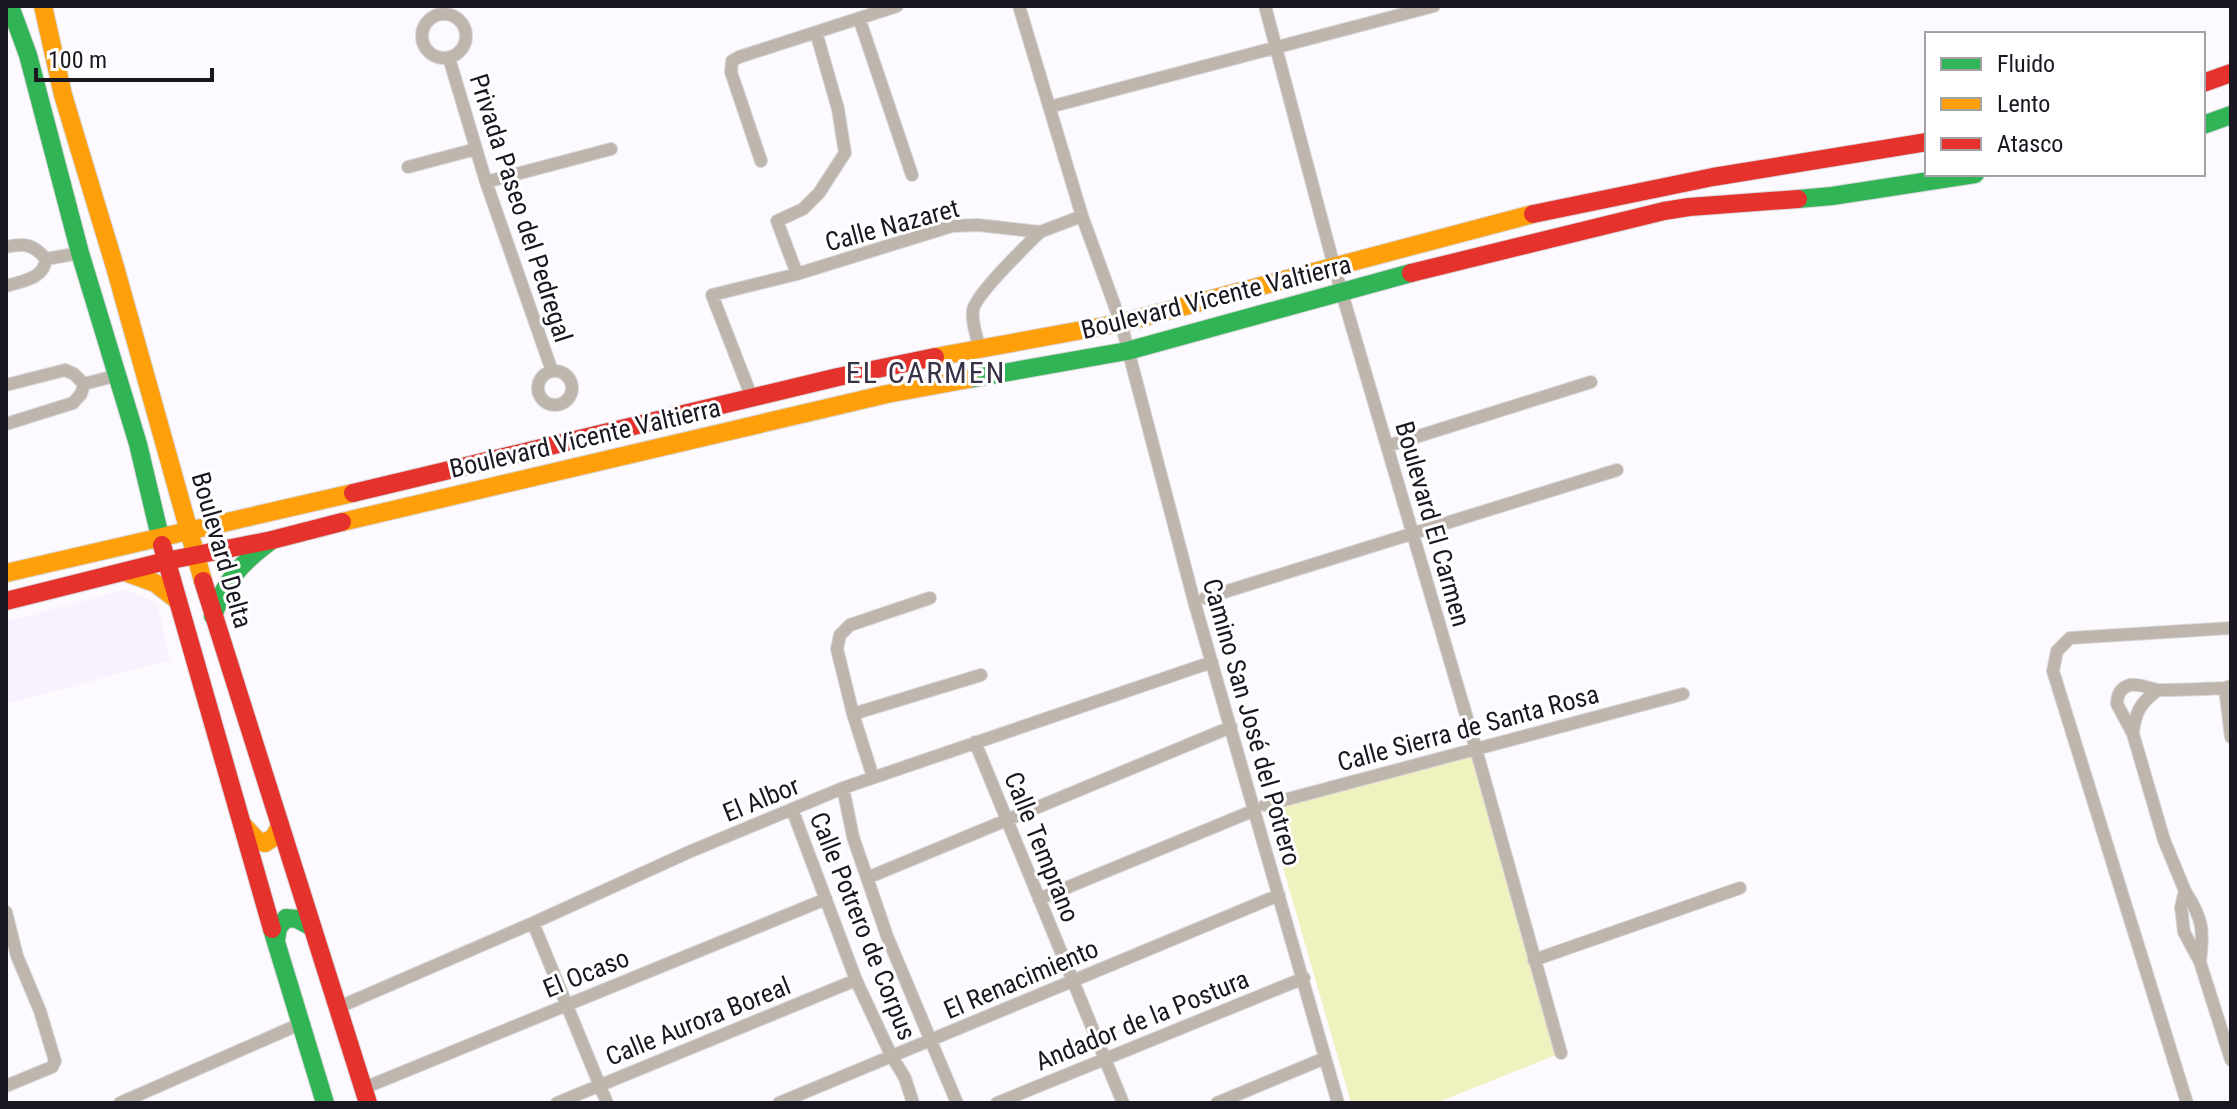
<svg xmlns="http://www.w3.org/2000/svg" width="2237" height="1109" font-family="'Roboto Condensed',sans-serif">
<rect width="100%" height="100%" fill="#fcfafe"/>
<path fill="#faf1fe" d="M126 590 157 603 170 660 6 704V621Z"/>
<path fill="#eff1be" d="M1476 749 1561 1053 1436 1103H1351L1265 805Z"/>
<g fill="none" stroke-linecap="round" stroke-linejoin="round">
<defs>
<path id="street" d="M1019 6 1082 216 1121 323 1194 601 1338 1103
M1265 6 1334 266 1476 749 1561 1053
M422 36a22 22 0 1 1 44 0a22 22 0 1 1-44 0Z
M859 18 912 175
M449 58 486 182 552 371
M1057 105 1434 6
M761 161 731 72 732 61 739 57 897 6
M408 167 476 149
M486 182 611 149
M6 247C25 243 33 244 46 259 44 279 22 281 6 286
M46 259 80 253
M797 274 777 221 803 209 819 193 845 153 838 109 816 32
M979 347C977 336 971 322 973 310 976 294 1026 246 1040 232
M538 388a17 17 0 1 1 34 0a17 17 0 1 1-34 0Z
M84 384 118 375
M6 385 65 370 74 374 84 384 81 394 73 403 6 424
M752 398 712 295 797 274 952 226 978 225 1040 232 1082 216
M1387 446 1591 382
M1205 598 1617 470
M2231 686 2225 688C2204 689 2182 690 2161 690 2151 690 2141 683 2130 685 2120 688 2117 695 2117 704L2133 734 2164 840 2185 891 2181 907 2184 932 2200 962 2231 1060
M2225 688 2231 737
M853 714 981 675
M2133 733C2135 712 2141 702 2158 690
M975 742 1123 1103
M873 777 853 714 837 649 840 635 850 625 930 598
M843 788 853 837 887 936 957 1103
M1265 805 1683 694
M792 809 856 980 891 1055 905 1078 913 1103
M867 878 1231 727
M2185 891C2203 919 2204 930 2200 962
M1039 899 1255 810
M6 912 17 956 40 1011 55 1061 52 1067 6 1086
M533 923 607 1103
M1534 960 1740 888
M339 1007 533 923 689 852 843 788 1212 662
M364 1088 826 899
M120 1103 300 1024
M557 1103 856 980
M779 1103 1279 895
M997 1103 1304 978
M1217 1103 1325 1058
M2187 1103 2053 671 2057 651 2070 638 2231 628"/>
<path id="fast" d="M10 6 28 55 80 253 138 444 162 545
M2203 125 2231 115
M1798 199 1832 196 1975 174
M969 379 1127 351 1411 273
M213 616C226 579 241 563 272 540
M272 929 325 1103
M276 941 278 928 286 918 297 919 310 926"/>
<path id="slow" d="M43 6 63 95 115 267 203 581
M935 357 1121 323 1533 214
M342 522 887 394 969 379
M125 572 155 583 177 600
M6 573 353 493
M242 824 257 840 265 843 274 837 280 826"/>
<path id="jam" d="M2203 83 2231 73
M1533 214 1713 177 1927 142
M1411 273 1664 211 1689 207 1798 199
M353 493 838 377 935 357
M162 545 272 929
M203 581 368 1103
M6 601 166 561 272 540 342 522"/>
</defs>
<use href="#street" stroke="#d8d7da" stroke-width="14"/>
<use href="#fast" stroke="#d8d7da" stroke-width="20"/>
<use href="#slow" stroke="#d8d7da" stroke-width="20"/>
<use href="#jam" stroke="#d8d7da" stroke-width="20"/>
<use href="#street" stroke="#beb6ac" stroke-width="12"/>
<use href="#fast" stroke="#30b455" stroke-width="18"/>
<use href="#slow" stroke="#ff9f0a" stroke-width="18"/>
<use href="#jam" stroke="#e5322d" stroke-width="18"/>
</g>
<g text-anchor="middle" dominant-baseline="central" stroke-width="6" stroke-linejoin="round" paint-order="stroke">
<g font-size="26" fill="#1a1721" stroke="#fff">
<text transform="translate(521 208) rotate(72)">Privada Paseo del Pedregal</text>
<text transform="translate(892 225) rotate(-15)">Calle Nazaret</text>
<text transform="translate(1216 297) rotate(-14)">Boulevard Vicente Valtierra</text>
<text transform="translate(585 438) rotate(-13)">Boulevard Vicente Valtierra</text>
<text transform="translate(1433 524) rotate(74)">Boulevard El Carmen</text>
<text transform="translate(222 550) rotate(74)">Boulevard Delta</text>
<text transform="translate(1252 722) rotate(74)">Camino San José del Potrero</text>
<text transform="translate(1468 728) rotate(-15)">Calle Sierra de Santa Rosa</text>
<text transform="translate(761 799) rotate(-22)">El Albor</text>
<text transform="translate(1042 847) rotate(68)">Calle Temprano</text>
<text transform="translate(863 926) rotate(68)">Calle Potrero de Corpus</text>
<text transform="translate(586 973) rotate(-22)">El Ocaso</text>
<text transform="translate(1021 979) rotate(-23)">El Renacimiento</text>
<text transform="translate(1142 1020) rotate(-22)">Andador de la Postura</text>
<text transform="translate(698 1021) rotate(-22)">Calle Aurora Boreal</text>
</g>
<g font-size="30" letter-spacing="2" fill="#393147" stroke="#fff">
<text x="926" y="372">EL CARMEN</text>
</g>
</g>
<rect width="2237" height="1109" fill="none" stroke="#1a1721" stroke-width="16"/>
<rect x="1925" y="32" width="280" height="144" fill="#ffffff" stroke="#a3a2a6" stroke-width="2"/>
<rect x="1941" y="58" width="40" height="12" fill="#30b455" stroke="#a3a2a6" stroke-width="2"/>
<text x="1997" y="72" font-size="24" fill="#1a1721">Fluido</text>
<rect x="1941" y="98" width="40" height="12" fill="#ff9f0a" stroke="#a3a2a6" stroke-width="2"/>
<text x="1997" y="112" font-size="24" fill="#1a1721">Lento</text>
<rect x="1941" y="138" width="40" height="12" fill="#e5322d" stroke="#a3a2a6" stroke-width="2"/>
<text x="1997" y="152" font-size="24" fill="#1a1721">Atasco</text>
<path d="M36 68v12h176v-12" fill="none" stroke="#1a1721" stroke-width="4"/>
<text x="48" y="68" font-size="24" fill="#1a1721" stroke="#ffffff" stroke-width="6" paint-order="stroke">100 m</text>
</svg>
